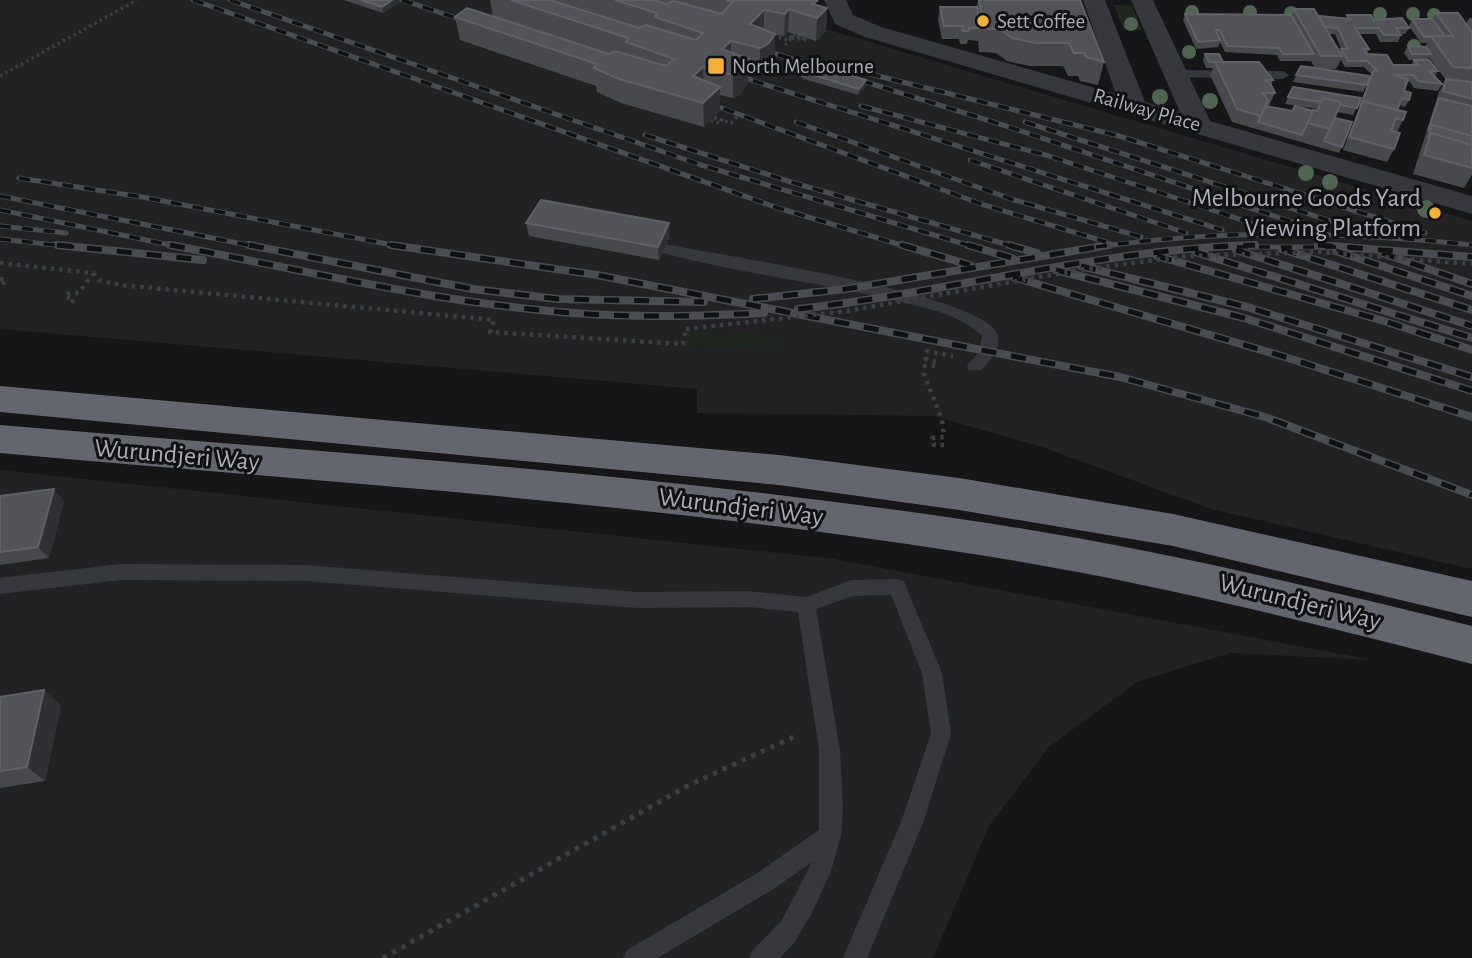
<svg xmlns="http://www.w3.org/2000/svg" width="1472" height="958" font-family="'Alegreya Sans',sans-serif">
<rect width="100%" height="100%" fill="#161618"/>
<path fill="#222225" d="M0 0H728L1472 221V569L1211 509 1042 447 934 416 697 413V389L0 329Z
M0 470 834 559 1373 660 1230 653 1137 682 1049 747 998 814 990 824 933 958H0Z"/>
<path fill="#1e261f" d="M1114 5H1132L1142 30H1124Z
M686 329 718 335 743 331 783 339 777 351 684 346Z"/>
<g fill="none" stroke-linecap="round" stroke-linejoin="round">
<path stroke="#3d3f44" stroke-width="3.5" stroke-dasharray="2.5 3.5" stroke-linecap="butt" d="M773 36 787 40 793 35
M792 38 807 40 793 35
M792 38 808 40 793 35
M792 38 793 35
M785 45 792 38
M0 76 137 0
M708 116 731 123 737 117
M705 119 719 123 722 120 709 116"/>
<path stroke="#3d3f44" stroke-width="4.5" stroke-dasharray="3.5 5" stroke-linecap="butt" d="M0 263 93 273 99 280 120 285 494 320 490 332 683 344 686 329
M0 279 6 280 0 287
M72 303 74 299 65 297 67 294 79 293 93 274
M944 445H934L932 438 944 437 942 420 924 374 925 366H936V362L926 359 927 351 953 356"/>
<path stroke="#3d3f44" stroke-width="5" stroke-dasharray="4.5 6" stroke-linecap="butt" d="M383 958 691 784 798 735"/>
<path fill="#37383d" fill-rule="evenodd" d="M1175 70 1283 71 1289 75 1283 79 1171 77 1169 74Z
M664 244C715 254 980 294 997 333 1003 347 990 361 981 370H969L967 366 979 352 982 336C957 311 918 307 884 298 810 281 731 272 659 252V246Z
M120 564 306 565 638 592 748 591 806 597 851 580 897 579 904 581 906 587 942 673 951 734 923 823 867 958H843L901 822 931 734 922 673 891 595 852 596 816 609 840 750 843 808 841 836 831 871 812 913 794 943 780 958H749L753 950 782 920 812 862 772 890 657 958H623L627 950 756 874 819 830V750L798 612 748 607 638 608 306 581 120 580 0 594V578Z"/>
<path fill="#37383d" fill-rule="evenodd" d="M824 0H846L853 15 881 27 1116 94 1083 0H1105L1145 102 1180 112 1131 0H1153L1210 121 1472 196V214L865 37 835 24Z"/>
<path fill="#63666e" fill-rule="evenodd" d="M0 386 779 455 959 478 1173 514 1472 581V617L1173 546 959 510 779 485 0 412Z
M0 425C320 452 642 472 960 519 1133 544 1303 584 1472 626V664C1303 620 1133 578 960 552 642 502 320 482 0 453Z"/>
<defs>
<path id="rail-far1" d="M193 0 778 208 908 247
M230 0 701 165 974 247
M402 0 474 24
M757 48 1003 125 1310 228
M732 74 1222 230
M870 74 1119 136 1425 233
M703 101 981 204 1106 242
M861 106 1049 156 1266 228
M796 122 1011 199 1141 237
M1025 122 1355 229
M645 135 791 182 1015 247
M970 160 1186 233
M19 178 142 197 403 247
M0 196 258 247
M0 210 180 247
M0 226 66 233
M0 239 74 247
M1096 247C1222 229 1346 231 1472 245
M1215 247H1359"/>
<path id="rail" d="M57 245 203 260
M170 245C304 270 437 303 573 313 637 318 700 316 764 313
M249 245 473 289 558 299 704 302
M391 245 597 275 1120 377 1265 417 1472 495
M902 245 970 265
M968 245 1012 258
M1009 245 1037 253
M1318 245 1472 257
M1282 249 1472 310
M1236 250 1472 326
M1336 251 1472 296
M1195 252 1472 338
M1382 253 1472 284
M1157 256 1384 321 1472 350
M1081 266 1247 307 1472 377
M1056 270 1244 318 1472 391
M1013 277 1282 356 1472 417
M753 299 846 289 1109 245
M798 309C951 292 1101 249 1255 245"/>
</defs>
<use href="#rail-far1" stroke="#4a4c52" stroke-width="5"/>
<use href="#rail" stroke="#4a4c52" stroke-width="8"/>
<use href="#rail-far1" stroke="#111113" stroke-width="3.5" stroke-dasharray="11" stroke-linecap="butt"/>
<use href="#rail" stroke="#111113" stroke-width="5" stroke-dasharray="15" stroke-linecap="butt"/>
<path stroke="#3d3f44" stroke-width="4.5" stroke-dasharray="3.5 5" stroke-linecap="butt" d="M686 329 847 311 1079 270 1187 256 1320 252 1472 264"/>
</g>
<g fill="#506452">
<circle cx="1192" cy="12" r="7"/>
<circle cx="1250" cy="12" r="7"/>
<circle cx="1291" cy="13" r="7"/>
<circle cx="1380" cy="14" r="7"/>
<circle cx="1413" cy="14" r="7"/>
<circle cx="1434" cy="15" r="7"/>
<circle cx="1131" cy="24" r="7"/>
<circle cx="1414" cy="46" r="7"/>
<circle cx="1189" cy="52" r="7"/>
<circle cx="1160" cy="97" r="8"/>
<circle cx="1210" cy="101" r="8"/>
<circle cx="1306" cy="173" r="8"/>
<circle cx="1330" cy="182" r="8"/>
<circle cx="1426" cy="209" r="9"/>
</g>
<path fill="#47494d" fill-rule="evenodd" d="M344 0H399L400 2 383 13Z
M490 0H814L817 6 827 8 826 31 816 41 788 32 784 36 775 35V57L767 67 760 71 749 68 748 83 741 94 733 98 720 95V110L704 127 621 103 597 92 596 86 460 40 455 17 493 16Z
M978 0H1080L1104 62 1098 85 1080 81 1078 76H1068L1063 66H1030L1007 61 996 53 979 52 978 41 968 40 967 44H960L959 39H942L938 20 940 7H977Z
M1294 9 1319 16 1346 19 1347 15 1409 28 1405 34H1400L1401 35 1398 42H1380L1376 34H1360L1369 49 1367 54 1393 65H1411L1414 60H1409L1404 53 1408 46 1425 47 1427 43H1421L1409 26 1412 19H1432L1436 13 1466 24 1469 18H1472V175L1464 188 1413 174 1439 92 1446 80 1429 57 1428 60 1438 71 1435 76 1442 84 1438 91 1414 88 1410 82H1408L1404 91 1409 100 1405 107 1399 105 1397 110 1403 120 1397 132 1394 149 1387 162 1343 150 1372 75 1364 67H1345L1341 60 1336 69H1317L1367 85 1363 92 1293 82 1301 66 1315 68 1311 61H1280L1277 55 1225 52 1220 42 1218 47 1196 49 1183 20 1185 14 1292 15ZM1329 34H1335L1341 49 1340 52Z
M1205 54 1273 80 1271 85 1275 93 1269 106H1266L1292 111H1317L1318 109 1285 104 1293 87 1361 98 1353 115 1337 112 1335 118 1342 147 1339 153 1232 122 1210 75 1213 68H1206L1203 60Z
M801 71 866 80 865 87 858 95 801 78Z
M526 223 670 236 659 260 529 236Z
M0 496 64 501 49 558 0 565Z
M0 697 61 705 45 781 0 788Z"/>
<path fill="#2f3033" d="M392 0H399L400 2 383 13 382 7Z
M827 8 826 31 816 41 817 18Z
M789 9 788 32 784 36 785 14Z
M764 10V33L749 47 750 24Z
M775 34V57L767 67 760 71V48Z
M731 41V64L722 49Z
M749 59 748 83 741 94 733 98V75Z
M703 67 704 90 693 76Z
M866 80 865 87 858 95 859 89Z
M720 87V110L704 127 703 103Z
M669 223 670 236 659 260 658 247Z
M54 489 64 501 49 558 38 547Z
M44 690 61 705 45 781 27 767Z"/>
<path fill="#525359" stroke="#5f6168" stroke-width="2" d="M361 0H392L382 7Z
M511 0H550L639 28 646 25 696 40 703 33 655 17 657 13 615 0H653L667 4 674 1 722 14 732 2 726 0H814L817 1 812 4 827 8 817 18 789 9 785 14 764 10 750 24 775 34 768 44 760 48 731 41 722 49 749 59 741 70 733 75 703 67 693 76 720 87 703 103 619 79 594 68 597 64 455 17 467 8 609 54 615 51 666 66 674 59 626 42 628 38Z
M979 0H1080L1104 62 1086 57 1084 53H1074L1069 43H1036L1012 38 1000 29H984Z
M940 7H977L981 28H969V31H963L962 26H944Z
M1294 9H1314L1342 56H1321Z
M1436 13H1458L1472 32V68L1453 67 1431 36H1453Z
M1185 14 1291 15 1314 54H1283L1279 48 1227 46 1220 30H1216L1220 40 1198 42Z
M1347 15H1371L1374 20 1402 18 1409 28H1396L1401 35H1384L1379 28H1355L1369 49H1364L1367 54 1387 55 1393 65H1418L1414 60H1429L1438 71H1429L1442 84 1418 81 1413 75H1393L1408 79 1404 91 1411 93 1409 100 1402 98 1397 110 1404 112 1363 101 1360 107 1374 70 1378 71 1367 61H1348L1341 49H1348L1338 28 1325 27 1319 16 1350 19Z
M1412 19H1432L1445 36 1424 37Z
M1408 46 1426 47 1431 54H1412Z
M1205 54H1219L1223 62H1209Z
M1215 62H1259L1273 80H1264L1270 83 1275 93H1263L1268 100 1261 116 1237 109Z
M809 63 866 80 859 89 801 71Z
M1301 66 1370 76 1367 85 1296 75Z
M1446 79 1472 82V99L1443 91Z
M1293 87 1361 98 1357 108 1340 105 1341 102 1323 98 1321 102 1288 97Z
M1323 98 1341 102 1330 129 1308 123 1313 110 1317 111Z
M1439 98 1472 106V136L1432 125 1428 131Z
M1363 101 1406 112 1403 120 1396 118 1391 131 1400 133 1394 149 1349 137Z
M1266 106 1292 111 1295 106 1313 111 1302 135 1258 122Z
M1335 118 1352 122 1342 147 1324 141Z
M1432 125 1472 136V145L1431 133 1428 139Z
M1431 133 1472 145V168L1424 155Z
M541 200 669 223 658 247 526 223Z
M54 489 38 547 0 552V496Z
M44 690 27 767 0 771V697Z"/>
<g fill="#f2b134" stroke="#111113" stroke-width="2.5">
<circle cx="983" cy="21" r="7"/>
<rect x="707" y="57" width="18" height="18" rx="3.5"/>
<circle cx="1435" cy="213" r="7"/>
</g>
<g text-anchor="middle" dominant-baseline="central" stroke-width="6" stroke-linejoin="round" paint-order="stroke">
<g font-size="21" fill="#a8adb8" stroke="#111113" text-anchor="start">
<text x="997" y="21">Sett Coffee</text>
<text x="732" y="66">North Melbourne</text>
</g>
<g font-size="21" fill="#a8adb8" stroke="#111113">
<text transform="translate(1147 110) rotate(16)">Railway Place</text>
</g>
<g font-size="26" fill="#a8adb8" stroke="#111113" text-anchor="end">
<text x="1421" y="198">Melbourne Goods Yard<tspan x="1421" dy="30">Viewing Platform</tspan></text>
</g>
<g font-size="26" fill="#a8adb8" stroke="#111113">
<text transform="translate(177 455) rotate(5)">Wurundjeri Way</text>
<text transform="translate(741 507) rotate(7)">Wurundjeri Way</text>
<text transform="translate(1300 602) rotate(14)">Wurundjeri Way</text>
</g>
</g>
</svg>
